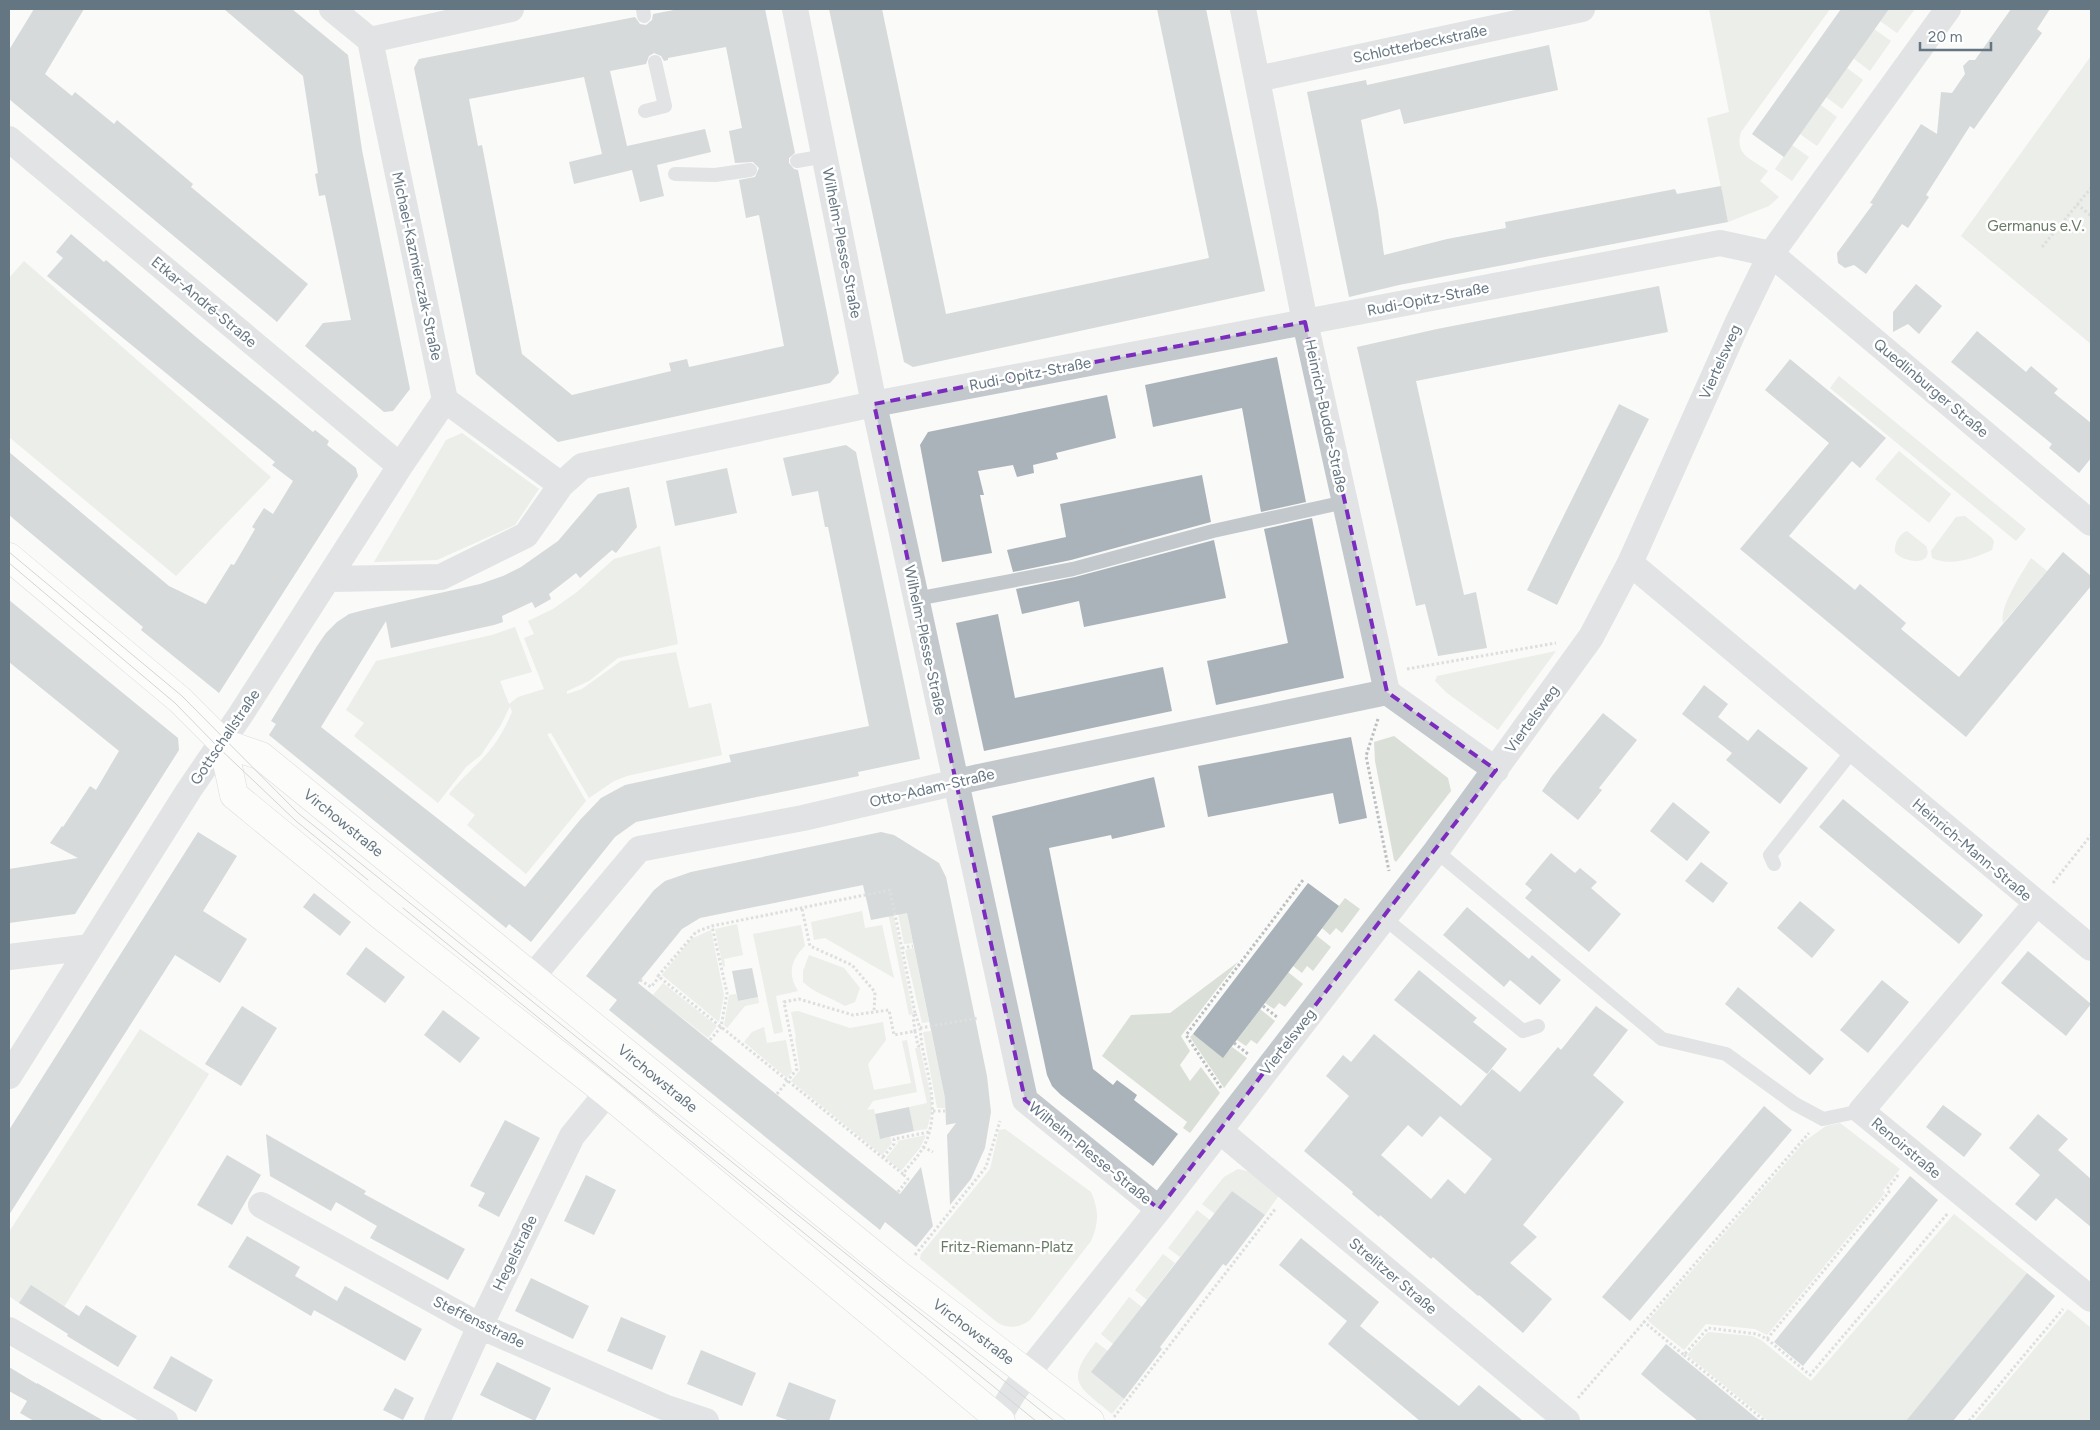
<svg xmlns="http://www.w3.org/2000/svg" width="2100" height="1430" font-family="Figtree,sans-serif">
<rect width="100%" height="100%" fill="#fafaf8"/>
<path fill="#dadfd7" d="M1709 9H1830L1741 132C1734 155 1751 159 1768 171L1760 181 1779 197 1769 206 1728 222 1707 118 1729 112Z
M1889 9H1915L1897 33 1880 21Z
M1874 29 1891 41 1870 71 1853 58Z
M2091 56V344L1961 236Z
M1847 68 1863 80 1842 109 1826 97Z
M1821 105 1837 117 1817 146 1800 134Z
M1792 145 1809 157 1792 181 1775 169Z
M24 261 271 477 176 576 9 437V278Z
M1839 376 2026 529 2016 541 1830 388Z
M462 433 539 489 515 525 437 560 374 562 446 440Z
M1899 451 1951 494 1929 523 1875 479Z
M1965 516 1992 538 1994 542 1992 550C1975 558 1950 567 1932 558L1931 551 1956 517Z
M1907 531 1926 546C1935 567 1903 563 1895 552 1894 544 1899 534 1907 531Z
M660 546 678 644 618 658 589 681 567 691V694L582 689 621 661 676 652 689 708 711 703 722 755 627 776 614 781 589 798 551 733 547 734 586 801 526 874 467 825 475 815 449 794C462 777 477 766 490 750 500 738 506 726 512 712L510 706 501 725 481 755 466 767 438 803 354 736 364 723 346 710 376 661 492 635 515 627 532 672 500 681 509 704 518 697 544 689 524 638 534 634 528 621 553 609 577 592 614 559Z
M2031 558 2047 571 2003 623C1999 607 2022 573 2031 558Z
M1556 651 1498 730 1447 693 1435 681 1437 676Z
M1394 736 1448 778 1451 791 1396 862 1394 860 1375 761 1374 742Z
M902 890 913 943 904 944 895 898Z
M1345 898 1360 909 1342 933 1336 928 1330 935 1322 928Z
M891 902 913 1014 909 1015 886 903Z
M862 911 865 928 882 925 894 978 825 938 814 940 811 922Z
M737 924 743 955 724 959 725 966 723 967 715 929Z
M801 925 805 946C791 959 787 974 798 991L776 996 783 1032 774 1034 753 934Z
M711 930 724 995 719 1022 662 975 691 939Z
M1316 935 1331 947 1313 971 1307 966 1302 973 1293 966Z
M914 948 929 1022 922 1023 905 950Z
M809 955 844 968 860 988 855 1002 845 1006C831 997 815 994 803 982V971Z
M1238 962 1181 1036 1190 1051 1180 1065 1190 1081 1201 1067 1220 1093 1190 1133 1183 1128 1187 1122 1102 1056 1131 1015 1170 1013Z
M1288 972 1303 984 1285 1007 1279 1003 1274 1009 1265 1003Z
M663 983 717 1026 708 1038 653 995Z
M736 994 738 1001 758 997 759 1003 745 1006 727 1028 724 1025 729 995Z
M1260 1009 1275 1021 1257 1044 1251 1040 1246 1046 1237 1040Z
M798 1011 850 1028 883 1022 886 1040 868 1064 874 1090 911 1083 902 1041 907 1040 917 1092 873 1101 867 1110 874 1109 880 1138 890 1137 892 1143 882 1155 791 1081 800 1070 795 1038 796 1037 791 1012Z
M764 1027 767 1043 786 1040 792 1072 787 1078 744 1042 752 1032Z
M140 1029 209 1074 64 1307 19 1303 9 1296V1232Z
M931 1031 945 1098V1108H937L923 1032Z
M1193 1034 1223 1057 1232 1047 1247 1058 1224 1088 1190 1037Z
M915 1048H920L931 1097 932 1110 927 1129 914 1131 909 1107 927 1103Z
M1840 1123 1900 1169 1883 1190 1885 1193 1767 1335 1755 1329 1706 1324 1684 1350 1648 1321 1805 1141 1826 1126Z
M1005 1129 1091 1192C1099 1210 1099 1223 1091 1241L1030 1320C1019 1328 1010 1329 998 1323L920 1259 921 1254 990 1169 999 1130Z
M926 1135 920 1148 901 1171 886 1158 898 1143 897 1141Z
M1238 1169 1251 1172 1280 1194 1265 1215 1232 1191 1215 1214 1202 1204 1224 1177Z
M1197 1210 1210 1220 1180 1257 1168 1248Z
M1954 1214 2027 1273 1906 1421H1768L1687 1355 1708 1332 1752 1336 1761 1340 1811 1381Z
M1163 1254 1175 1263 1147 1300 1135 1290Z
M1129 1297 1142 1307 1113 1344 1101 1334Z
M2068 1309 2091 1328V1421H1974Z
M1096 1342 1108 1351 1091 1372 1124 1399 1112 1414C1078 1386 1064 1382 1096 1342Z"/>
<path fill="#aab3b9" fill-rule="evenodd" d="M34 9H84L45 74 72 96 75 92 114 124 117 120 193 184 191 187 308 284 277 322 9 99V50Z
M224 9H292L348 55 362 150 410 389 393 411 384 412 305 346 323 323 351 320 325 195 319 196 315 174 318 173 303 76Z
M679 9H765L795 153 789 158V163L794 169 798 170 839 373 830 383 558 442 476 374 414 68 419 59 635 17 640 24 646 25 652 20 653 14ZM726 47 742 128 729 131 735 163 753 162 759 168 755 177 739 180 746 218 759 215 784 346 689 367 687 359 669 363 671 371 572 395 522 354 482 145 478 146 469 99 584 77 602 154 569 162 574 184 632 170 640 202 664 196 657 165 711 152 705 129 627 146 610 71 646 64 649 56 654 53 661 56 664 61 668 60V58Z
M829 9H882L946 314 1209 258 1157 9H1206L1265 291 913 367 904 362Z
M1841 9H1889L1784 157 1752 134Z
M2011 9H2050L2037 29 2042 33 1974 129 1970 126 1926 195 1929 197 1908 228 1902 224 1866 274 1854 265 1845 268 1838 263 1837 253 1873 204 1870 203 1921 124 1937 134 1941 92 1952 93 1965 74 1963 66 1969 60H1975Z
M1549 45 1558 90 1404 124 1400 109 1361 120 1378 210 1384 255 1447 239 1506 228 1505 222 1675 189 1677 194 1721 186 1728 222 1399 285 1349 297 1307 92 1366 80 1367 85Z
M71 234 104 262 106 260 196 337 313 432 315 430 329 441 327 445 356 468 358 476 219 693 141 630 143 627 9 515V452L169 586 206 604 231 564 234 565 255 529 252 527 264 508 273 514 293 481 272 465 275 462 47 276 63 258 56 252Z
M1916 284 1942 306 1919 334 1908 324 1893 332V312Z
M1659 286 1668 332 1416 381 1464 595 1476 592 1487 648 1438 656 1425 604 1416 606 1357 347 1437 329Z
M1977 331 2026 372 2031 366 2058 389 2054 393 2091 423V458L2079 473 2049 448 2052 444 1951 362Z
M1277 357 1306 502 1261 512 1242 408 1153 427 1145 385Z
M1790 359 1886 438 1860 468 1852 461 1789 536 1855 590 1860 584 1906 623 1901 629 1959 677 2063 552 2091 576V586L1966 737 1740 549 1829 443 1765 390Z
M1107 395 1116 438 1056 453 1058 459 1033 465 1034 473 1017 477 1013 465 978 471 984 495H980L992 553 942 562 920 445 928 432Z
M1619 404 1649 419 1557 605 1527 590Z
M846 445 856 452 920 759 858 772 859 776 636 822 615 837 531 942 509 924 506 928 269 735 276 724 271 721 317 646 326 633 337 622 349 614 364 610 480 584 503 576 521 567 558 541 598 494 629 487 637 527 616 553 612 550 580 578 576 573 549 594 551 599 535 608 532 602 502 616 503 622 494 625 391 648 386 621 321 727 525 887 580 820 601 798 625 785 731 762 729 755 869 726 828 527H825L818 491 792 496 783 458Z
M727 468 737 513 675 526 666 481Z
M1202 475 1211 522 1071 560 1013 572 1007 550 1066 537 1060 504Z
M1312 518 1344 678 1216 705 1207 661 1288 643 1264 529Z
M1214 540 1226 598 1084 627 1079 601 1022 614 1016 589 1075 577Z
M9 600 178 738 179 750 75 914 9 923V869L78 858 50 843 62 826 63 827 90 786 96 790 119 751 9 662Z
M998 614 1015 698 1163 667 1172 711 984 751 956 623Z
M1704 685 1728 704 1718 717 1748 741 1758 729 1808 768 1780 804 1726 760 1732 753 1682 714Z
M1603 713 1637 740 1599 788 1602 790 1578 820 1542 791 1552 776Z
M1351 737 1367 818 1339 824 1333 793 1208 817 1198 766Z
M1154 777 1165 827 1112 839 1111 835 1049 848 1093 1069 1113 1085 1117 1080 1137 1095 1134 1100 1178 1134 1153 1166 1061 1095 1052 1086 1047 1075 992 816Z
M1843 799 1983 915 1959 944 1819 827Z
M1673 802 1710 832 1687 861 1650 831Z
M198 832 237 856 203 911 247 939 220 983 175 955 9 1215V1130Z
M881 832 894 835 939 863 946 877 987 1076 991 1112 985 1148 971 1179 950 1205 947 1135 956 1123 946 1125 945 1098 907 913 871 920 863 885 700 918 682 929 638 983 900 1194 921 1167 933 1226 916 1247 885 1222 880 1230 609 1010 617 1000 586 976 654 890 665 881 691 872Z
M1551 853 1575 873 1580 868 1597 882 1591 888 1621 914 1589 952 1525 898 1532 890 1525 884Z
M1701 862 1728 883 1713 903 1685 881Z
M1308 883 1339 906 1223 1058 1193 1034Z
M314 893 351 922 340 936 303 907Z
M1800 901 1835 930 1812 958 1777 928Z
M1467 907 1529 959 1532 955 1561 980 1540 1005 1510 980 1504 987 1443 935Z
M366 947 405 977 385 1003 346 974Z
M2028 951 2091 1004 2066 1036 2001 983Z
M752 968 758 997 738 1001 732 971Z
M1419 970 1477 1018 1473 1022 1507 1049 1487 1074 1394 1000Z
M1882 980 1909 1002 1868 1053 1840 1030Z
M1738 987 1824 1059 1810 1075 1725 1004Z
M242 1006 277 1028 241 1086 205 1064Z
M1596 1006 1628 1030 1593 1075 1624 1102 1523 1225 1537 1237 1510 1263 1552 1299 1523 1333 1479 1295 1478 1296 1433 1257 1431 1259 1380 1215 1379 1217 1352 1194 1353 1192 1304 1151 1349 1096 1326 1076 1343 1055 1351 1062 1374 1034 1461 1106 1492 1069 1520 1092 1558 1047 1561 1050ZM1440 1116 1492 1159 1465 1194 1448 1179 1431 1199 1381 1155 1408 1125 1422 1137Z
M443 1010 480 1038 460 1063 424 1035Z
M1943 1105 1982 1134 1964 1157 1926 1127Z
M1764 1106 1792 1130 1630 1321 1602 1297Z
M909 1107 914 1131 880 1139 875 1114Z
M2038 1114 2068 1139 2058 1150 2091 1179V1227L2056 1198 2036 1221 2015 1204 2040 1175 2009 1148Z
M505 1120 540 1138 499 1217 478 1206 485 1193 470 1186Z
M266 1134 366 1191 364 1194 465 1249 448 1280 370 1238 377 1226 336 1202 331 1211 270 1176Z
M227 1155 261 1175 232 1225 197 1205Z
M586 1175 616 1190 594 1235 564 1221Z
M1910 1176 1938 1200 1803 1366 1774 1342Z
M1232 1191 1265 1215 1226 1266 1223 1264 1160 1347 1162 1349 1124 1399 1091 1372Z
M247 1236 300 1267 295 1276 337 1301 345 1286 422 1329 405 1361 314 1310 311 1316 228 1267Z
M1301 1238 1379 1302 1360 1326 1459 1406 1479 1385 1523 1421H1420L1328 1344 1347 1321 1279 1265Z
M2027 1273 2055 1296 1953 1421H1906Z
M531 1278 589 1306 573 1339 515 1311Z
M31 1285 79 1316 86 1305 137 1336 118 1367 67 1336 68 1334 19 1303Z
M621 1317 666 1336 652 1370 607 1351Z
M1666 1344 1760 1421H1698L1661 1391 1641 1374Z
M701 1350 756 1373 742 1406 687 1384Z
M171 1356 213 1380 196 1412 153 1388Z
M497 1362 551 1388 535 1421 480 1395Z
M9 1367 37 1384V1383L104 1421H34L20 1413 27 1401 9 1391Z
M789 1382 836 1400 829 1421H790L776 1416Z
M395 1388 414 1398 403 1420 383 1410Z"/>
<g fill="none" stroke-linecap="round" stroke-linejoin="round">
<defs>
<g id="secondary">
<path id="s1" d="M9 557 180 700 223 743 261 756 899 1275 1090 1421"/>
<path d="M223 743 234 795 384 918 607 1093 1001 1421"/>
</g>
</defs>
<use href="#secondary" stroke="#b3babf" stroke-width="29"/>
<path stroke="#bbbfc2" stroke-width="3" stroke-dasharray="2.5 2.5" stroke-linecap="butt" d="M2077 204 2091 216
M2042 247 2091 188
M1407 669 1556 643
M1378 719 1366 756 1389 871
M2053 883 2091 835
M802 909 810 946 852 965 875 992 874 1012
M902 948 913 946
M640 980 651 987 659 977
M1263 1006 1277 1017
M915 1013 890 890 712 926 696 932 658 976 903 1174C910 1164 921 1154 926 1142 939 1110 929 1079 922 1046
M920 1028 978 1018
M710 1040 721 1027 727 993 712 926
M1234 1043 1248 1054
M1221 1088 1186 1035 1303 880
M777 1094 797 1069 784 1002 799 999 853 1015 889 1010 894 1035 915 1031 918 1046H922L920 1028 915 1013 913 1017 915 1031
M933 1111H945
M923 1147 933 1152
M883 1157 894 1144V1139L929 1132
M898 1192 908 1179 903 1174
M915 1255 986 1167 1000 1121
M1643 1321 1684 1355 1708 1328 1757 1334 1767 1339 1810 1375 1948 1213
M1767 1339 1889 1192 1887 1189 1899 1174
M1684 1355 1765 1421
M1578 1398 1809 1133
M1114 1417 1276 1208
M1969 1421 2063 1309"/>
<path stroke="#c3c8cc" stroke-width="14" d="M643 9 644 16
M645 111 665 106 655 62
M797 161 825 156
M675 174 715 175 750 170
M916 599 1073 569 1213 531 1345 502
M1436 851 1662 1039 1726 1054 1795 1104 1823 1119 1861 1111
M1774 864 1770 855 1853 750
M1384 918 1523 1031 1538 1026"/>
<path stroke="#c3c8cc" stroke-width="26" d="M332 9 370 40 445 400 561 485
M795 9 874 404 1025 1100 1159 1209
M1243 9 1305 322 1387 692 1496 770
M370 40 511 9
M1257 79 1582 9
M9 139 400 466
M1630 563 2091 948
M329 579 441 577 526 535 561 485 582 466 874 404 1720 243 1771 254 2091 523
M2036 904 1861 1111 2091 1299
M9 957 90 947
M532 977 639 849 803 818 979 777 1387 692
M9 1076 189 790 241 714 400 466 445 400
M1220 1131 1567 1421
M261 1205 480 1326 664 1407 706 1421
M9 1330 165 1421
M437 1421 480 1326 572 1136 607 1093
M996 1421 1015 1390 1038 1360 1159 1209 1436 851 1591 637 1630 563 1737 324 1771 254 1948 9"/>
<use href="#secondary" stroke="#fff" stroke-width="28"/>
<path stroke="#a2aab0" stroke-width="1" d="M9 552 182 696 298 813 1054 1421
M9 563 175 703 219 748 296 821 368 880
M403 908 1036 1421"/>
</g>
<path d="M0 0H2100V1430H0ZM1305 322 1387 692 1496 770 1159 1209 1025 1100 874 404Z" fill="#fafaf8" fill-opacity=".55" fill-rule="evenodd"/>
<path fill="none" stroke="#7b2cbf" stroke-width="4" stroke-dasharray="10 6" stroke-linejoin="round" d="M1305 322 1387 692 1496 770 1159 1209 1025 1100 874 404Z"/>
<g text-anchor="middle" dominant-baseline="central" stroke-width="5" stroke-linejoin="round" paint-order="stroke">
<g font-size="15" fill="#657683" stroke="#fff">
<text transform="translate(1420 44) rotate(-12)">Schlotterbeckstraße</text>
<text transform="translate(842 243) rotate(79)">Wilhelm-Plesse-Straße</text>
<text transform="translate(417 266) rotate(78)">Michael-Kazmierczak-Straße</text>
<text transform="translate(1428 299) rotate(-11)">Rudi-Opitz-Straße</text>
<text transform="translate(204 302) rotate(40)">Etkar-André-Straße</text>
<text transform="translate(1720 362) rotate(-66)">Viertelsweg</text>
<text transform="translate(1030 374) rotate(-11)">Rudi-Opitz-Straße</text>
<text transform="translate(1931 388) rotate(40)">Quedlinburger Straße</text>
<text transform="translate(1326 416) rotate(78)">Heinrich-Budde-Straße</text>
<text transform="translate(925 640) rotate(78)">Wilhelm-Plesse-Straße</text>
<text transform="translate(1532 719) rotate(-54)">Viertelsweg</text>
<text transform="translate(225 737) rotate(-56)">Gottschallstraße</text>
<text transform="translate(932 788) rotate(-13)">Otto-Adam-Straße</text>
<text stroke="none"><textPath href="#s1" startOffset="430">Virchowstraße</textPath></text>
<text transform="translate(1972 850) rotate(40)">Heinrich-Mann-Straße</text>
<text transform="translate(1288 1042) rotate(-52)">Viertelsweg</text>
<text stroke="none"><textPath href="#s1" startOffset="835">Virchowstraße</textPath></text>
<text transform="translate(1906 1148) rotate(40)">Renoirstraße</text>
<text transform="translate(1090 1153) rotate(39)">Wilhelm-Plesse-Straße</text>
<text transform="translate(515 1253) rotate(-64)">Hegelstraße</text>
<text transform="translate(1393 1276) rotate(40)">Strelitzer Straße</text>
<text transform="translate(479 1322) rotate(26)">Steffensstraße</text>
<text stroke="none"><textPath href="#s1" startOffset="1240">Virchowstraße</textPath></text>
</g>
<g font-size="15" fill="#687a64" stroke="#fff">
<text x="2036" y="226">Germanus e.V.</text>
<text x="1007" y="1247">Fritz-Riemann-Platz</text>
</g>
</g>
<rect width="2100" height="1430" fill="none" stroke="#657683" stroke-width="20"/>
<path d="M1920 42v8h71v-8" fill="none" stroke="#657683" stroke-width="2.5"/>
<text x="1928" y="42" font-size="15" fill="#657683" stroke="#ffffff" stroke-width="4" paint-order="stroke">20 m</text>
</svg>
